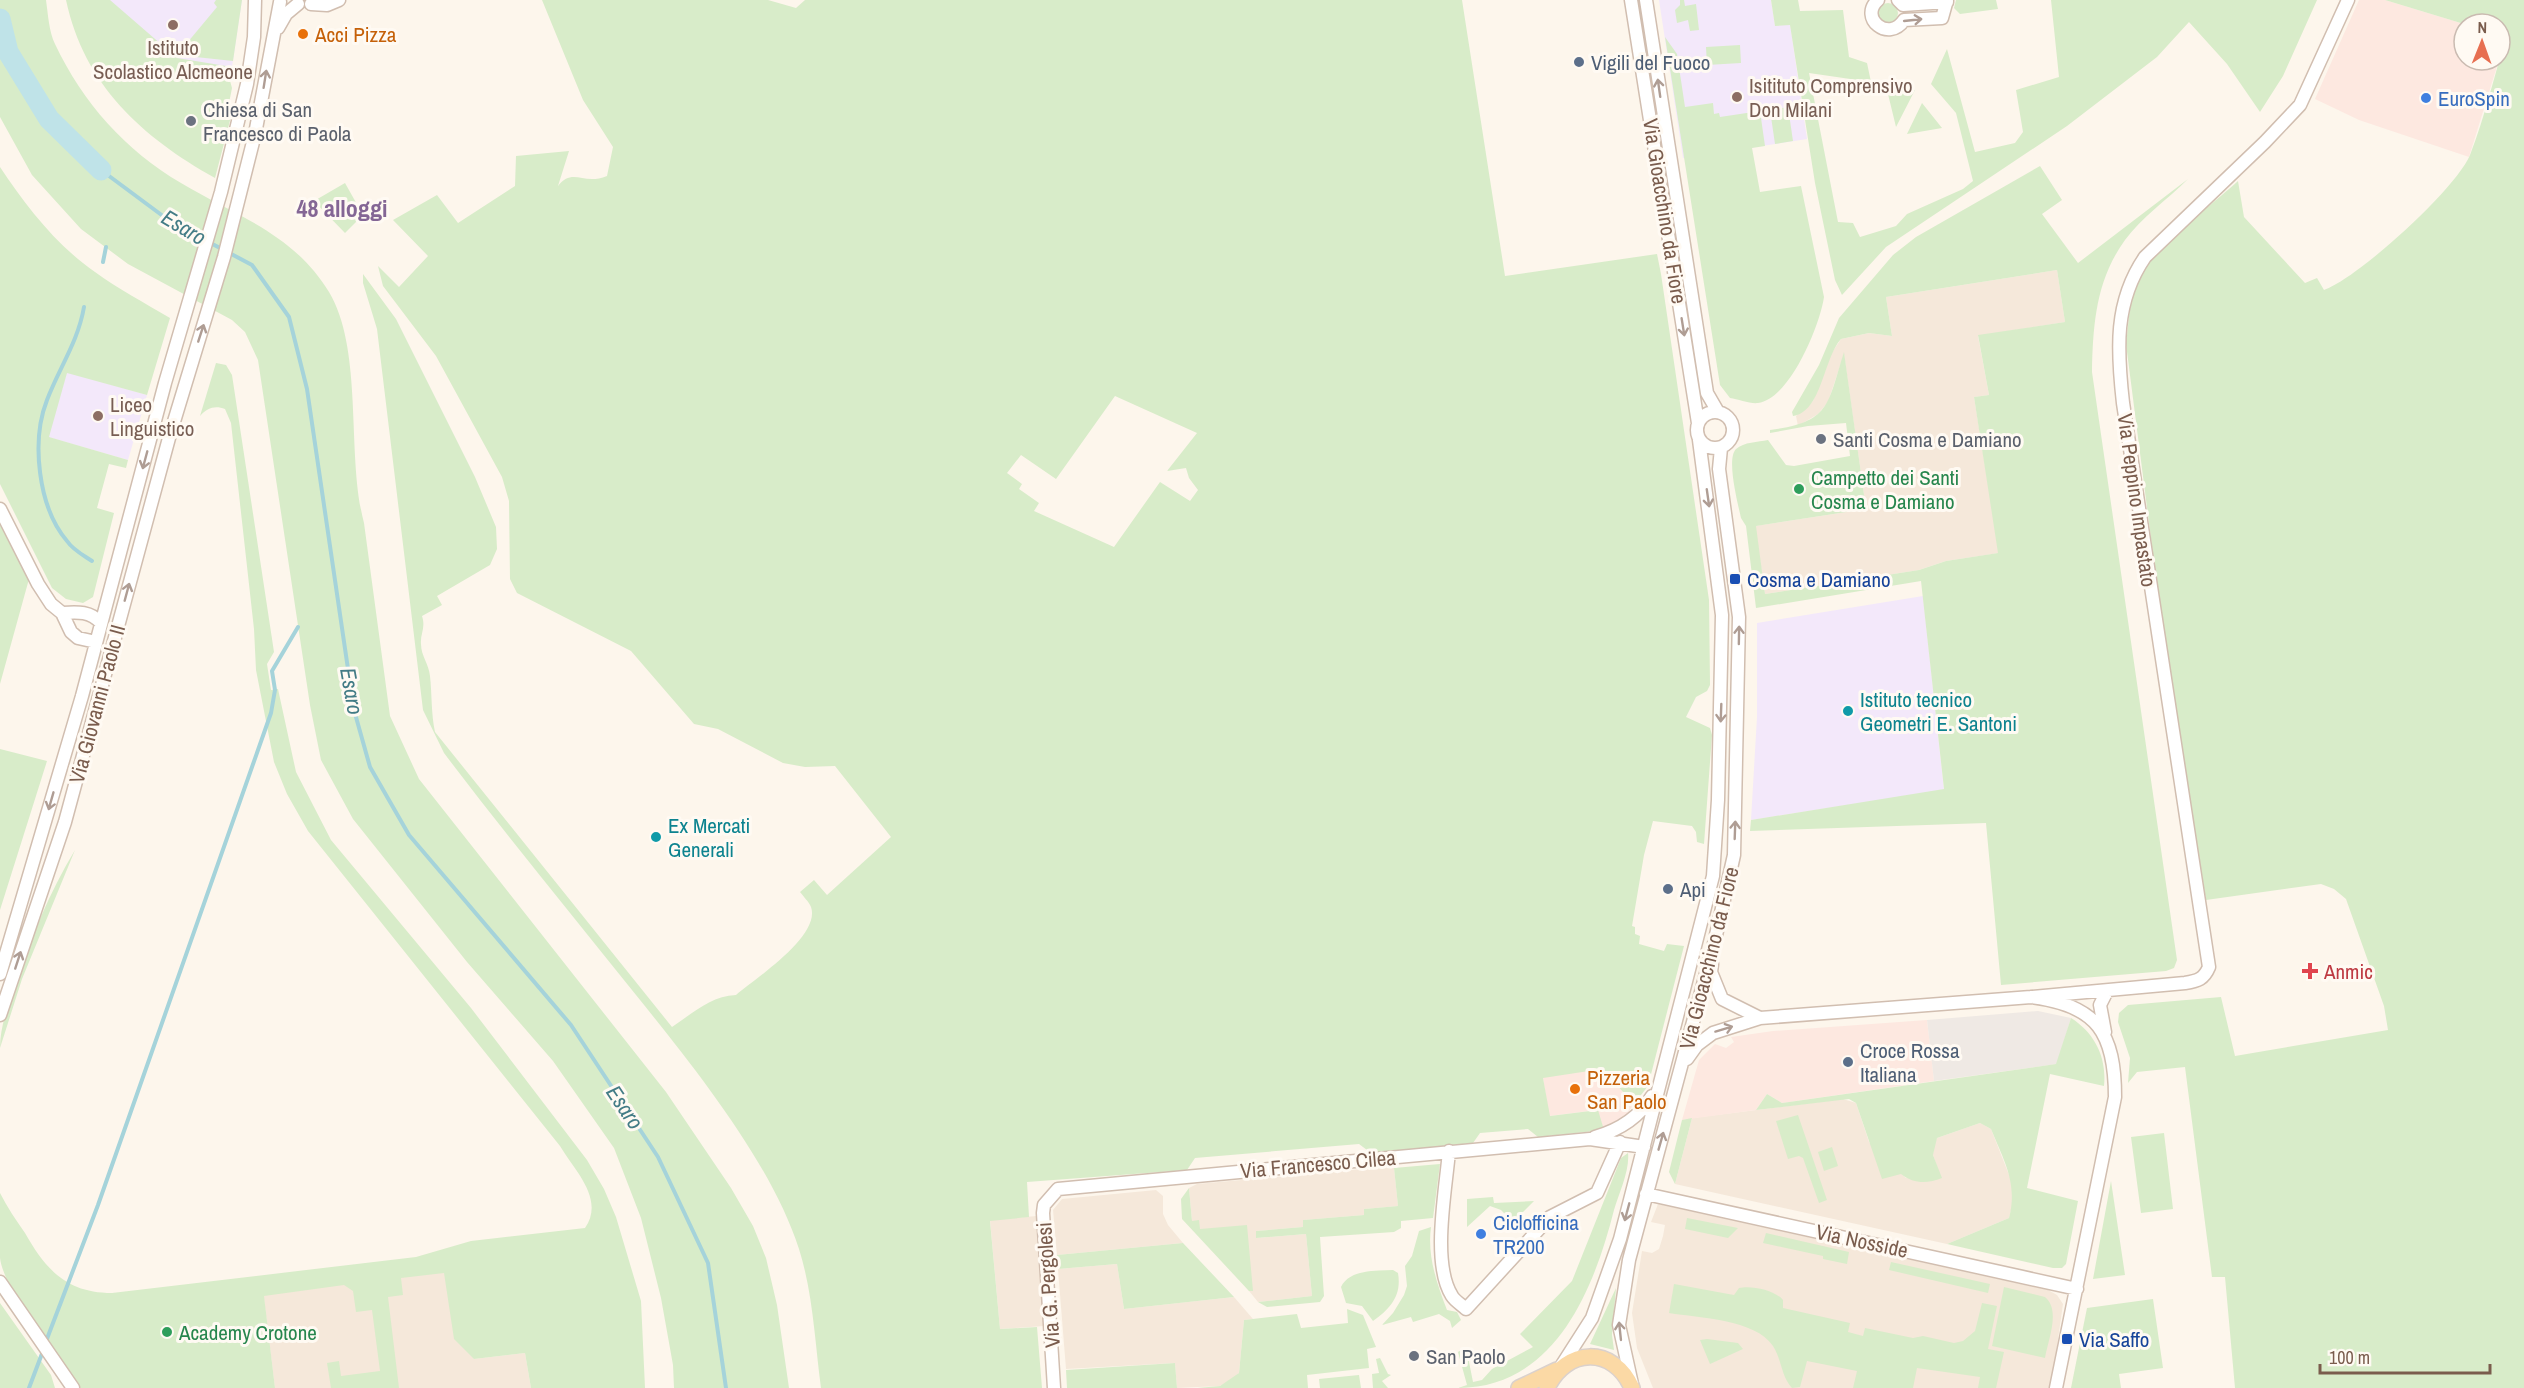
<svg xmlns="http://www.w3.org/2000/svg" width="2524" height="1388" font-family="'Archivo Narrow',sans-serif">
<rect width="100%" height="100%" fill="#fdf6ec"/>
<path fill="#f5e8da" d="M2057 270 2065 322 1978 336 1989 395 1974 397 1999 553 1946 561 1919 570 1765 594 1755 526 1866 509 1844 354 1828 402 1818 414 1798 426 1796 416 1813 401 1831 354 1841 339 1869 333 1892 336 1886 297Z
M1843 1099 1856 1103 1869 1142 1906 1178H1941L1933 1155 1934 1142 1937 1138 1980 1123 1991 1129 2013 1185 2014 1199 2009 1218 1947 1244 1675 1184 1692 1118Z
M1385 1167 1394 1168 1398 1206 1364 1209V1215L1303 1220V1227L1256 1231 1257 1238 1306 1234 1312 1296 1258 1302 1192 1221 1189 1188 1197 1184Z
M1156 1190 1163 1196V1214L1168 1225 1183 1243 1057 1255 1053 1210 1062 1199Z
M1658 1204 2048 1290 2057 1295 2063 1304 2051 1388H1653L1637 1348 1632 1313 1642 1251 1652 1253 1659 1249 1663 1236 1665 1225 1651 1222Z
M1037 1216 1044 1326 1000 1329 990 1220Z
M442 1262 474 1359 525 1353 531 1388H275L262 1283Z
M1117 1264 1124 1309 1234 1297 1253 1319 1244 1320 1239 1373 1234 1378 1220 1386 1177 1388 1175 1363 1066 1369 1058 1269Z"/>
<path fill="#fde8e0" d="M2359 0H2385L2464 24V60H2499L2469 157 2359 120 2315 99Z
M1546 1017 1602 1069 1634 1104 1622 1121 1604 1130 1597 1110 1549 1116 1543 1078Z
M1927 1020 1934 1081 1782 1103 1767 1094 1756 1110 1682 1120 1699 1060 1715 1044 1726 1048 1734 1042 1731 1037 1773 1031Z"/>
<path fill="#efe9e4" d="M2038 1011 2071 1018 2057 1064 1934 1081 1927 1020Z"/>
<path fill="#f3e8fa" d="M98 0H242L232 67 173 61Z
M1659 0H1771L1775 26 1790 24 1807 139 1683 158Z
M67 372 147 395 128 460 48 437Z
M1923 596 1944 790 1751 820 1757 717V623Z"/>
<path fill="#d8ecc9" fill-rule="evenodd" d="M0 0H46C48 14 49 32 55 44 83 103 125 150 181 183 236 216 293 233 329 292 364 351 346 455 364 523L390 716 419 779 666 1092 731 1188 753 1226 766 1258 777 1305 789 1388H674L673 1365 661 1298 641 1218 614 1148 553 1061 467 962 353 819 321 760 310 705 258 360 245 332 232 320 128 264 81 229 32 175 0 117Z
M66 0H110L177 58 226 66 232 88 228 108 233 109 215 178C142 137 84 85 66 0Z
M216 0H242L233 61 177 55 217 7 214 3Z
M542 0H768L796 8 805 0H1462L1505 276 1657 254 1661 274 1709 600 1710 685 1707 691 1696 697 1686 717 1710 728 1712 735 1704 844 1697 842 1696 832 1692 826 1653 821 1644 855 1632 926 1635 927V934L1640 936 1639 944 1664 951 1667 944 1684 946 1648 1086 1634 1104 1602 1069 1543 1078 1550 1116 1598 1110 1604 1130 1538 1137 1528 1129 1480 1133 1473 1143 1371 1153 1359 1144 1195 1158 1187 1170 1027 1182 1029 1217 990 1221 1000 1329 1037 1327 1042 1388H821C815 1343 813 1293 799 1249 771 1162 693 1066 636 995 571 914 506 835 444 753L423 710 377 329 363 283V274L396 319 475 477 496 527 497 549 490 565 437 596 442 605 422 616C426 628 420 634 421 644 421 656 429 664 430 676 432 694 431 714 435 732L672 1027C693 1013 711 996 736 995 756 978 821 936 811 907 809 902 803 896 800 892L814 880 827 895 891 837 835 766 805 767 783 763 718 729 694 724 631 651 517 593 510 579 509 501 502 477 436 356 383 286 378 266 399 287 428 256 393 220 437 195 458 223 515 186 516 156 569 151 558 186C573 167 583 186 607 176L613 147 583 100ZM1115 396 1197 433 1167 471 1186 468 1189 478 1198 490 1190 501 1160 482 1114 547 1034 511 1039 503 1019 489 1022 484 1007 473 1021 455 1056 479Z
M1680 0H1684L1685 6 1696 4 1699 30 1690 31 1688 20 1677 23 1675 10 1680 5Z
M1771 0H1798L1800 11 1843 10 1849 57 1867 63 1871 82 1809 73 1838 222 1853 223 1860 237 1896 226 1907 214 1963 189 1973 181 1956 113 1931 84 1947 49 1975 152 2015 143 2023 132 2016 90 2059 77 2051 0H2317L2283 76 2260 112 2227 64 2189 22 2157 57 2067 126 1886 247 1842 295 1835 280 1815 183 1790 25 1775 26Z
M1956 0H1996L1998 9 1960 14 1954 8Z
M2385 0H2524V1388H2235L2225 1277H2212L2185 1067 2137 1072 2128 1083 2130 1058 2118 1022 2119 1013 2128 1005 2221 997 2235 1056 2388 1030 2384 1006 2346 899 2334 889 2321 884 2206 900 2162 624 2126 344C2129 322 2129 299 2138 279 2148 254 2215 202 2238 181L2244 217 2305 283 2317 278 2324 290C2358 278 2456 189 2470 155 2485 117 2494 76 2506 38L2500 36V24H2464Z
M1878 13a10 10 0 1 1 20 0a10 10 0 1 1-20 0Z
M1665 37 1677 54 1685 107 1713 103 1714 114 1719 113 1720 117 1760 111 1765 146 1752 148 1760 192 1801 186 1824 297C1820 325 1790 399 1758 403 1750 404 1738 399 1730 398L1720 385Z
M1740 45 1741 63 1707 65 1706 47Z
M1915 90 1896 127 1888 94Z
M1922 103 1942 128 1907 134Z
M1788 107 1793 141 1775 144 1770 110Z
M2040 166 2062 200 2042 214 2078 263 2188 179C2168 199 2141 218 2125 240 2096 280 2093 324 2092 372L2177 960 2174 968 2166 971 2001 985 1986 823 1750 831 1751 820 1944 789 1921 581 1756 608 1746 526 1741 518C1738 504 1726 459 1736 449 1744 442 1758 442 1768 440L1786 465 1794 466 1850 456 1846 423 1808 426 1770 433V430C1831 422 1827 405 1844 352L1866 509 1756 526 1765 594 1919 570 1946 561 1998 553 1974 397 1989 395 1978 335 2065 322 2057 270 1886 297 1892 336 1869 333 1841 339C1823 359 1822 412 1793 416L1792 412 1819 365 1839 318 1893 255 1916 237Z
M0 167C26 206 56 245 95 272 118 289 145 303 170 318L147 395 67 373 49 437 128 460 126 468 109 464 97 508 114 513 93 597 83 603 66 599 52 588 0 484Z
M345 183 363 215 345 233 314 201Z
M216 363 226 365 232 375 274 652 267 664 271 690 278 689 296 772 331 840 471 1008 587 1160 604 1189 616 1217 641 1301 645 1388H531L525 1353 474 1359 454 1339 444 1273 401 1278 403 1295 388 1297 399 1388H331L327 1363 339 1361 341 1376 380 1371 372 1310 356 1312 353 1291 344 1285 264 1296 275 1388H80C59 1359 4 1291 0 1258 0 1237 0 1214 0 1193 7 1207 16 1220 25 1233 46 1270 67 1293 112 1293L416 1257 471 1241 585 1228C605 1199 575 1171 560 1146L308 831 287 794 274 762 256 670 254 629 231 423 225 409C215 405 207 408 200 416Z
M0 521 29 579 0 684Z
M0 749 47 761 0 910Z
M75 850 22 979 0 1048C0 1026 8 1007 15 985 31 938 49 893 75 850Z
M2071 1018C2095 1033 2107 1058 2104 1086L2050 1074 2027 1188 2078 1201 2066 1264 2062 1268H2053L1947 1244 2009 1218C2018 1183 2004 1161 1991 1129L1980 1123 1937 1138 1933 1155 1942 1178C1927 1184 1914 1184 1901 1174L1882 1179 1856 1103 1849 1099 1756 1110 1767 1094 1782 1103 2056 1064Z
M1798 1115 1827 1200 1819 1203 1803 1158 1799 1156 1788 1159 1776 1121Z
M1692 1118 1675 1184 1669 1172 1682 1120Z
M2164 1133 2173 1209 2141 1213 2131 1137Z
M1832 1147 1838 1166 1824 1171 1818 1152Z
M1628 1153C1630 1170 1619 1193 1614 1210 1594 1289 1555 1388 1458 1388L1467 1385 1458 1352 1466 1347 1473 1382 1482 1380 1492 1369 1533 1347 1520 1334 1572 1281 1621 1158Z
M1440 1164 1433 1218 1401 1221V1228L1394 1232 1320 1237 1324 1296 1320 1302 1267 1307 1258 1302 1312 1296 1306 1234 1256 1238V1231L1303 1227V1220L1364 1215V1209L1398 1206 1394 1168Z
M2111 1181 2125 1275 2093 1279Z
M1189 1188 1192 1221 1199 1220 1200 1229 1247 1225 1253 1291H1249L1182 1219 1181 1199Z
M1493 1197 1494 1203 1534 1201 1513 1222 1501 1210 1490 1206 1467 1227V1199Z
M1687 1218 1738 1228 1728 1238 1685 1229Z
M1431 1227C1427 1256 1437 1284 1447 1310L1457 1312 1461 1320 1452 1328 1450 1321 1439 1314 1413 1322 1411 1317 1382 1325 1393 1313 1404 1295 1407 1286 1405 1266 1412 1256 1419 1231Z
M1766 1233 1849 1252 1847 1264 1823 1259V1256L1763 1243Z
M1183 1243 1234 1297 1124 1309 1117 1264 1058 1269 1057 1255Z
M1891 1262 1990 1284 1988 1293 1889 1270Z
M1393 1270 1398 1273C1402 1296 1390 1309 1373 1321L1362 1306 1346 1303 1341 1287C1350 1269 1375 1271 1393 1270Z
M1674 1284 1734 1295 1739 1288C1751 1285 1775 1290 1783 1300V1308L1850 1323 1848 1332 1863 1336 1865 1328 1913 1338 1923 1336 1954 1343 1963 1341 1975 1331 1982 1303 1997 1306 1988 1349 2004 1352 1996 1388H1978L1980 1377 1917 1368 1913 1388H1853L1857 1371 1807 1361 1800 1387 1792 1388C1781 1376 1782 1360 1773 1346 1755 1319 1699 1318 1669 1313Z
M2004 1287 2045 1297C2061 1310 2048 1340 2045 1358L1992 1346Z
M1616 1288 1612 1335 1614 1350 1590 1344Z
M2153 1299 2163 1368 2119 1374 2121 1388H2071L2087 1308Z
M0 1303 51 1375 55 1388H0Z
M1347 1309 1363 1315 1376 1347 1367 1349 1369 1368 1307 1375 1308 1388H1197L1220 1386 1239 1373 1244 1320 1297 1314 1301 1328 1348 1323Z
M1707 1339 1738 1343 1743 1349 1710 1364 1700 1340Z
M1380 1358 1388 1374 1391 1375 1382 1381 1388 1388H1373L1372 1374 1379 1373 1376 1359Z
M1175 1363 1177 1388H1067L1066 1370Z
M1359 1375 1361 1388H1320L1319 1379Z"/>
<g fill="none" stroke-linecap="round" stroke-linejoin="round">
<path stroke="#a5d3da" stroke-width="4" d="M101 170 171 222 252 265 289 317 307 389 354 710 370 767 409 835 571 1025 658 1157 708 1263 726 1388
M103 262 106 247
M84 307C78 342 59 368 47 400 31 441 38 507 67 541 73 550 83 555 92 561
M45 1344 98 1205 271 713 275 690 272 671 298 627
M29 1388 43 1351"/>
<path stroke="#bfe3e8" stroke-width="21" d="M0 19 8 52 49 119 101 170"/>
<defs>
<path id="minor" d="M1631 0 1698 423
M1646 0 1707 393 1718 412
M1878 0C1858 18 1889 43 1904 20L1942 18 1947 0
M1898 0 1903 5 1947 2
M311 4 327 5 339 0
M278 28 286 14 298 4
M1697 430a18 18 0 1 1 36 0a18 18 0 1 1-36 0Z
M0 509 38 584 51 604 62 613 71 632 78 638 96 642
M62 613C78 612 90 611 101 623
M1712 964 1711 972 1722 999 1760 1018
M0 974 82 696 165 383 221 192 247 84 254 37 255 0
M2031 997 2185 983C2198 981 2204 979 2209 967L2123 403C2117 350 2114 302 2145 257L2265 142 2300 105 2348 0
M0 1015 65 822 169 438 224 257 255 134 280 2
M2105 1032 2100 1005 2107 991
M1687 1059 1697 1045 1713 1033 1760 1018 2031 997C2098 1005 2115 1034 2115 1097L2056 1388
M1595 1137C1619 1130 1639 1118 1652 1096
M1449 1151C1446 1189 1431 1263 1452 1296 1455 1301 1462 1305 1466 1309L1550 1217 1597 1193 1620 1142
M1646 1194 2077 1289
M0 1282 73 1388
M1560 1368 1592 1318 1620 1239 1713 876 1718 800 1722 615 1699 440
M1632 1384 1619 1325 1629 1260 1714 944 1734 855 1739 617 1719 469 1721 448
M1054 1388 1043 1213 1044 1205 1058 1189 1590 1139 1644 1147"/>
<path id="major" d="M1519 1388 1557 1370
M1547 1388C1566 1347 1614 1346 1632 1388"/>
</defs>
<use href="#minor" stroke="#d1beb0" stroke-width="15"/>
<use href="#major" stroke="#dad1cd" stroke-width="18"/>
<use href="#minor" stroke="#fff" stroke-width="12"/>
<use href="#major" stroke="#fbd9a5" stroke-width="15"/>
</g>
<defs><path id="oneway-shaft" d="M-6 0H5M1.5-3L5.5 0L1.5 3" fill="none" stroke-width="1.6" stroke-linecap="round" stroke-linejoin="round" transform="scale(1.5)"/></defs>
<g stroke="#af9d94">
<use href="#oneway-shaft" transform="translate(1913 20) rotate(-6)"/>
<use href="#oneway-shaft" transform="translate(265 79) rotate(-81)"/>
<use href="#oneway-shaft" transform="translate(1659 88) rotate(-98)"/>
<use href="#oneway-shaft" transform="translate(1683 327) rotate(81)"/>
<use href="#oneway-shaft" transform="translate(201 333) rotate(-72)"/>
<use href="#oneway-shaft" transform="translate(145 460) rotate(105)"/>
<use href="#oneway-shaft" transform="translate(1708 498) rotate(82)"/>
<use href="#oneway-shaft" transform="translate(127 592) rotate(-75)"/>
<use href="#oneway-shaft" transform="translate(1739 635) rotate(-89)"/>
<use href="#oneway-shaft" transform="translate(1721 713) rotate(92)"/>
<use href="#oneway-shaft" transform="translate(51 801) rotate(106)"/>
<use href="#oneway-shaft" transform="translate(1735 830) rotate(-88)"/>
<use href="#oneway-shaft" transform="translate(18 960) rotate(-72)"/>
<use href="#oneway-shaft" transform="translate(1724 1029) rotate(-17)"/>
<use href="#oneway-shaft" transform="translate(1661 1141) rotate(-74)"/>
<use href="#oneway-shaft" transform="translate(1627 1212) rotate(105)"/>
<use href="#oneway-shaft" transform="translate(1620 1331) rotate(-96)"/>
</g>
<g fill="#8d6e63" stroke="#fffaf3" stroke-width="2">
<circle cx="173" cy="25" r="6"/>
<circle cx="1737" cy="97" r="6"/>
<circle cx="98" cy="416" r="6"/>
</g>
<g fill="#e8710a" stroke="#fffaf3" stroke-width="2">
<circle cx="303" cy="34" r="6"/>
<circle cx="1575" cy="1089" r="6"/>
</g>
<g fill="#5c6f8a" stroke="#fffaf3" stroke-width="2">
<circle cx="1579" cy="62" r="6"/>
<circle cx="1668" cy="889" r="6"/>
<circle cx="1848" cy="1062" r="6"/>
</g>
<g fill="#3f7fe0" stroke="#fffaf3" stroke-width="2">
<circle cx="2426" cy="98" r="6"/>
<circle cx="1481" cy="1234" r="6"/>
</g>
<g fill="#6b7280" stroke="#fffaf3" stroke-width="2">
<circle cx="191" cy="121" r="6"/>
<circle cx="1821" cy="439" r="6"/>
<circle cx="1414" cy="1356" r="6"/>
</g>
<g fill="#2e9e5b" stroke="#fffaf3" stroke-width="2">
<circle cx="1799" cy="489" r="6"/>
<circle cx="167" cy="1332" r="6"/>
</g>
<g fill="#1a4fb4" stroke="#fffaf3" stroke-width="2">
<rect x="1729" y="573" width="12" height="12" rx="3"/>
<rect x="2061" y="1333" width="12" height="12" rx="3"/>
</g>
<g fill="#0f9aa8" stroke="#fffaf3" stroke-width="2">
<circle cx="1848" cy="711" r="6"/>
<circle cx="656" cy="837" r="6"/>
</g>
<path fill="#e0444e" stroke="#fffaf3" stroke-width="2" d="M2307 962h6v6h6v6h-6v6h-6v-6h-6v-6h6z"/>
<g text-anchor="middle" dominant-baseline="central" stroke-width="6" stroke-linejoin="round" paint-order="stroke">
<g font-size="21" fill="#c56008" stroke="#fffaf3" text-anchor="start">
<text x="315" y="34">Acci Pizza</text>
<text x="1587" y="1077">Pizzeria<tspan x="1587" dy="24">San Paolo</tspan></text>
</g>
<g font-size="21" fill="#785e54" stroke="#fffaf3" text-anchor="start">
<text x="173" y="47" text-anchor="middle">Istituto<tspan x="173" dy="24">Scolastico Alcmeone</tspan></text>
<text x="1749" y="85">Isitituto Comprensivo<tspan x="1749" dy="24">Don Milani</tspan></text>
<text x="110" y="404">Liceo<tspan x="110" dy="24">Linguistico</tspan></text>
</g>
<g font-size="21" fill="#4e5e75" stroke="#fffaf3" text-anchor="start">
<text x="1591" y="62">Vigili del Fuoco</text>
<text x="1680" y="889">Api</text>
<text x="1860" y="1050">Croce Rossa<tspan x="1860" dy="24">Italiana</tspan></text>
</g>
<g font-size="21" fill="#366cbe" stroke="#fffaf3" text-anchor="start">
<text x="2438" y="98">EuroSpin</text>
<text x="1493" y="1222">Ciclofficina<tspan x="1493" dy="24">TR200</tspan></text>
</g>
<g font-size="21" fill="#5b616d" stroke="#fffaf3" text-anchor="start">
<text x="203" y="109">Chiesa di San<tspan x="203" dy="24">Francesco di Paola</tspan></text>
<text x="1833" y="439">Santi Cosma e Damiano</text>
<text x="1426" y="1356">San Paolo</text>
</g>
<g font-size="21" fill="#7a5c4d" stroke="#fffaf3">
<text transform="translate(1665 211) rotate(81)">Via Gioacchino da Fiore</text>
<text transform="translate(2137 500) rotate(82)">Via Peppino Impastato</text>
<text transform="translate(97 704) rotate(-75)">Via Giovanni Paolo II</text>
<text transform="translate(1709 958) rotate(-76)">Via Gioacchino da Fiore</text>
<text transform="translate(1318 1164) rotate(-5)">Via Francesco Cilea</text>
<text transform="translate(1862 1241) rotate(12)">Via Nosside</text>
<text transform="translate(1048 1285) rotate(-94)">Via G. Pergolesi</text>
</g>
<g font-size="21" fill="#27864d" stroke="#fffaf3" text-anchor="start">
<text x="1811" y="477">Campetto dei Santi<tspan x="1811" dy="24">Cosma e Damiano</tspan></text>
<text x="179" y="1332">Academy Crotone</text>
</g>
<g font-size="21" fill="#164399" stroke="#fffaf3" text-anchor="start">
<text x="1747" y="579">Cosma e Damiano</text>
<text x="2079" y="1339">Via Saffo</text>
</g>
<g font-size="21" fill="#0d838f" stroke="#fffaf3" text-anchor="start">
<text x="1860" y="699">Istituto tecnico<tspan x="1860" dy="24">Geometri E. Santoni</tspan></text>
<text x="668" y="825">Ex Mercati<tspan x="668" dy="24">Generali</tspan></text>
</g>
<g font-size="21" fill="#be3a42" stroke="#fffaf3" text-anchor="start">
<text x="2324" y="971">Anmic</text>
</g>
<g font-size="22" font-style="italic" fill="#437c86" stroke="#fffaf3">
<text transform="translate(184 227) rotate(31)">Esaro</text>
<text transform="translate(352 691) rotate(80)">Esaro</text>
<text transform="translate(625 1107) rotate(56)">Esaro</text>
</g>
<g font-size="24" font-weight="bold" fill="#846695" stroke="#fffaf3">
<text x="342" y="208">48 alloggi</text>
</g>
</g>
<g transform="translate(2482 42) rotate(1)"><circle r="28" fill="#fffaf3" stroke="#cabbb1" stroke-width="1.5"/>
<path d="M0-4.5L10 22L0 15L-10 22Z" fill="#e76f51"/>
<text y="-9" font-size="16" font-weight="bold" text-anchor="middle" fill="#7a5c4d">N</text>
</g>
<path d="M2320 1364v9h170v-9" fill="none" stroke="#7a5c4d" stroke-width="3"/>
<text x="2329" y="1364" font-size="18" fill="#7a5c4d" stroke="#fffaf3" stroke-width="4.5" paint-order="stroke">100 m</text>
</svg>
